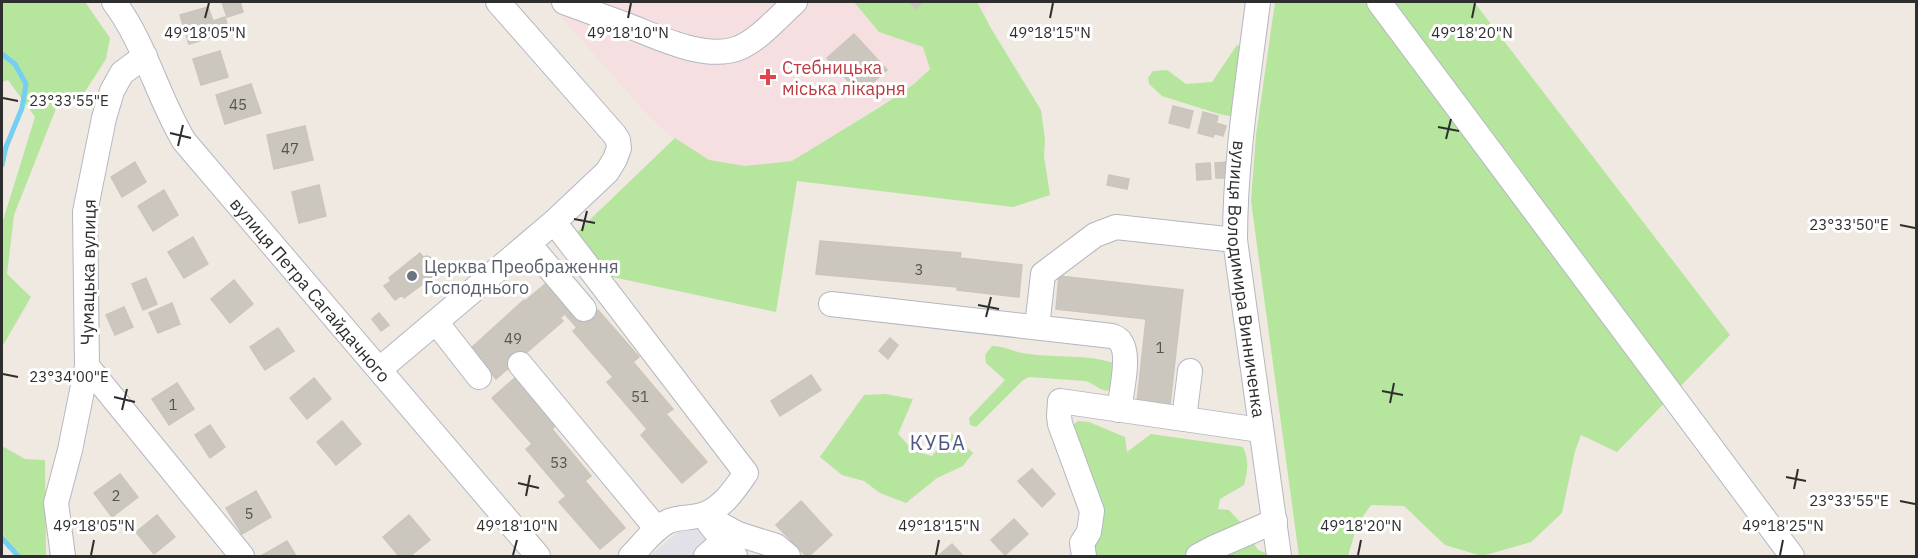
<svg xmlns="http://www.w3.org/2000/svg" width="1918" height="558" font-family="'IBM Plex Sans',sans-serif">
<rect width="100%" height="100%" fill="#efe9e1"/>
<path fill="#e3e1e8" d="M692 520 724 556H650Z"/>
<path fill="#f5dfe0" d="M548 2H993L914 84 792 161 745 166 709 160 675 139 659 126 645 112Z"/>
<path fill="#b6e59e" d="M2 2H85L110 38 106 59 79 101H59L14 215 7 274 31 297 2 347V224L35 117 8 80 2 82Z
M854 2H977L992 30 1041 110 1045 140 1044 156 1050 195 1013 207 797 181 776 312 608 276 576 233 675 138 709 160 745 166 792 161 880 107 914 84 930 69 923 47 879 32Z
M1275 2H1474L1730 335 1617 452 1581 435 1575 451 1562 513 1531 542 1482 556 1445 545 1404 506 1371 505 1357 525 1348 556H1299L1251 201 1256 135Z
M1237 45 1246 50 1235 117 1219 114 1162 96 1149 84 1148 78 1153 71 1167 70 1186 84 1212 82Z
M992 346C1005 346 1016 353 1029 354 1058 358 1086 354 1114 363V388C1102 396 1096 383 1085 381L1029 377 1022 381 976 427 970 425 969 418 1005 380 986 363 985 355Z
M885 394 913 399 898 434 914 451 932 456 951 433 973 453 963 466 937 478 906 503 880 493 864 481 842 475 820 457 864 395Z
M1078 421 1089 422 1125 437 1127 452 1151 434 1243 447C1249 460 1248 470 1244 485L1220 499 1218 509 1229 510 1241 523 1258 550 1273 556H1077L1094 539 1072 426Z
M2 446 25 459 45 460 46 556H19L2 533Z"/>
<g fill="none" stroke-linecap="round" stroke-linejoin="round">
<path stroke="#75cff0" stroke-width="5" d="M2 54 15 64 26 84 22 108 6 147 2 165
M2 538 18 556"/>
</g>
<path fill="#cbc7bf" stroke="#cbc5ba" stroke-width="1.5" d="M222 2H240L243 12 227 17Z
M910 2H923L915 9Z
M208 7 213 21 225 17 229 32 189 44 180 15Z
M854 34 887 70 860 94 827 58Z
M220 51 228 77 201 85 193 59Z
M251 84 261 113 225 124 216 95Z
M1173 106 1193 111 1189 128 1169 123Z
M1203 112 1218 116 1213 137 1198 133Z
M1216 123 1226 126 1223 136 1213 133Z
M305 126 313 160 274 169 267 135Z
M135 162 146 182 122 197 111 177Z
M1227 162 1228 178H1216L1215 163Z
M1210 163 1211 179 1197 180 1196 164Z
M1109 175 1129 179 1127 189 1107 185Z
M319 185 326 216 299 223 292 192Z
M164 190 178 215 153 231 138 206Z
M193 237 208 264 184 278 168 252Z
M820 241 961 253 960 258 1022 265 1019 297 957 290V287L816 274Z
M420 253 423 257 427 256 432 258 434 262 435 267 433 271 436 274 404 298 402 295 395 300 384 286 391 281 389 278Z
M1059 276 1183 290 1170 405 1137 402 1146 319 1056 309Z
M146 278 157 304 143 310 132 284Z
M234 280 253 304 230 323 211 299Z
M550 280 585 320 577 328 565 314 560 318 563 321 496 379 470 349 524 300 525 301Z
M172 303 180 324 158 333 149 313Z
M124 307 133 327 115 335 106 315Z
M598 310 639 357 633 362 673 409 666 414 707 462 682 483 641 435 647 429 607 382 613 377 573 331Z
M379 313 389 325 381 331 372 319Z
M278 328 294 351 265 370 250 347Z
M890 338 898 345 888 359 879 351Z
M811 375 821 390 780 416 771 401Z
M517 376 557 424 552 429 591 476 585 481 625 528 600 549 559 502 566 496 526 449 532 444 492 398Z
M314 378 331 399 307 419 290 398Z
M177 383 194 409 169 425 152 399Z
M342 421 361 444 336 465 317 442Z
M210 425 225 447 210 458 195 435Z
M1032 469 1055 494 1042 507 1018 481Z
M120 474 138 497 112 517 94 493Z
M256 491 271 517 242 534 226 508Z
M801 501 832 535 809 556H806L776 525Z
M157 515 175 537 154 554 136 532Z
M409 515 430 540 410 556H399L383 537Z
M1014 519 1028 534 1005 555 991 540Z
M287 541 296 556H261Z
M952 544 963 556H938Z"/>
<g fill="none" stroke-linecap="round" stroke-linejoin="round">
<defs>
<g id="minor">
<path id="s1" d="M114 2C145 43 157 96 184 141L538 556"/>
<path d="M564 2C586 10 607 18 629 26 660 38 706 61 739 48 760 39 778 17 795 2"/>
<path id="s2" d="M1258 2C1248 81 1235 160 1235 240L1279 556"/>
<path d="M1379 2 1792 556"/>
<path d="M145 56 122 73 112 91 104 118 85 212 87 366 242 556"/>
<path d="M554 222 746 473C735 489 722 509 702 515 692 518 680 517 669 521 654 528 643 544 631 556"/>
<path d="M529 244 584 309"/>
<path d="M831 304 1112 336C1114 337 1118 338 1120 341 1131 354 1121 393 1119 410"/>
<path d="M436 322 479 377"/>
<path d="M1037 327 1043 274 1095 235 1116 227 1235 240"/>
<path d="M520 364 657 529"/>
<path d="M380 369 554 222 607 172 615 159 619 148 618 140 614 134 498 2"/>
<path d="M1184 419 1190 371"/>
<path d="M703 515 738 534 776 546 788 556"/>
<path d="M709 523 735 556"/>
<path d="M63 556 56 503 70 450 87 366"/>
<path d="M706 556 722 542"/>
<path d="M1084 556 1082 543 1089 532 1092 511 1060 424 1059 416 1060 401 1260 430"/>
<path d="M1198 556 1213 548 1275 521"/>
</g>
</defs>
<use href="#minor" stroke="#b4b7c1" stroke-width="26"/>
<use href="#minor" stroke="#fff" stroke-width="24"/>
</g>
<path fill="none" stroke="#2e2e2e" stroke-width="2" d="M205 18 209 3M628 18 631 3M1050 18 1053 3M1472 18 1475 3M3 98 18 101M1438 127 1459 131M170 133 191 138M1446 139 1451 119M178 146 183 125M574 219 595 223M1900 225 1915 228M582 231 587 211M978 305 999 309M986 317 991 297M3 374 18 377M1382 391 1403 395M114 397 135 402M1390 403 1394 383M122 410 127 389M1786 477 1806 481M518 483 539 488M1794 489 1798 469M526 496 530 475M1900 501 1915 504M91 555 94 540M513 555 517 540M936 555 939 540M1358 555 1361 540M1780 555 1783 540"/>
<path fill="#e0444e" stroke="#fff" stroke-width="2" d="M765 68h6v6h6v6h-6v6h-6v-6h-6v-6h6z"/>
<circle fill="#6b7280" stroke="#fff" stroke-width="2" cx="412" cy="276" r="6"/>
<g text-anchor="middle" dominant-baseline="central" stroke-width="6" stroke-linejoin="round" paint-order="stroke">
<g font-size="15" fill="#555452">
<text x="238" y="104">45</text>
<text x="290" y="148">47</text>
<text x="919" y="269">3</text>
<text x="513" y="338">49</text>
<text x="1160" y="347">1</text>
<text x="640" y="396">51</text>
<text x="173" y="404">1</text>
<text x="559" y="462">53</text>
<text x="116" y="495">2</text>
<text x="249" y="513">5</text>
</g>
<g font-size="18" fill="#be3a42" stroke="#fff" text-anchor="start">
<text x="782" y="67">Стебницька<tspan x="782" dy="21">міська лікарня</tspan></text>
</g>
<g font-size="18" fill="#5b616d" stroke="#fff" text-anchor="start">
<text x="424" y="266">Церква Преображення<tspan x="424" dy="21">Господнього</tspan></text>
</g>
<g font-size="18" fill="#2e2e2e" stroke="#fff">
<text transform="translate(88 272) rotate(-89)">Чумацька вулиця</text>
<text stroke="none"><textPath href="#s2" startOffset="279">вулиця Володимира Винниченка</textPath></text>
<text stroke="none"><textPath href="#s1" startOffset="351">вулиця Петра Сагайдачного</textPath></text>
</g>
<g font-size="20" letter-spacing="1.5" fill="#4d5680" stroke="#fff">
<text x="938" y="442">КУБА</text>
</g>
</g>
<g font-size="15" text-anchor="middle" fill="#2e2e2e" stroke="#fff" stroke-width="6" stroke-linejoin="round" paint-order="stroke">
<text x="205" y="38">49°18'05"N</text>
<text x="628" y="38">49°18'10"N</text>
<text x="1050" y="38">49°18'15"N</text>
<text x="1472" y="38">49°18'20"N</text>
<text x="69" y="106">23°33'55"E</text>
<text x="1849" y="230">23°33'50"E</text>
<text x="69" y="382">23°34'00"E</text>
<text x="1849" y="506">23°33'55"E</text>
<text x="94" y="531">49°18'05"N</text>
<text x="517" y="531">49°18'10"N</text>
<text x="939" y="531">49°18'15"N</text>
<text x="1361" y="531">49°18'20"N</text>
<text x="1783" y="531">49°18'25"N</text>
</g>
<rect width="1918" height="558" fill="none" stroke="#2e2e2e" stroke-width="6"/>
</svg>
